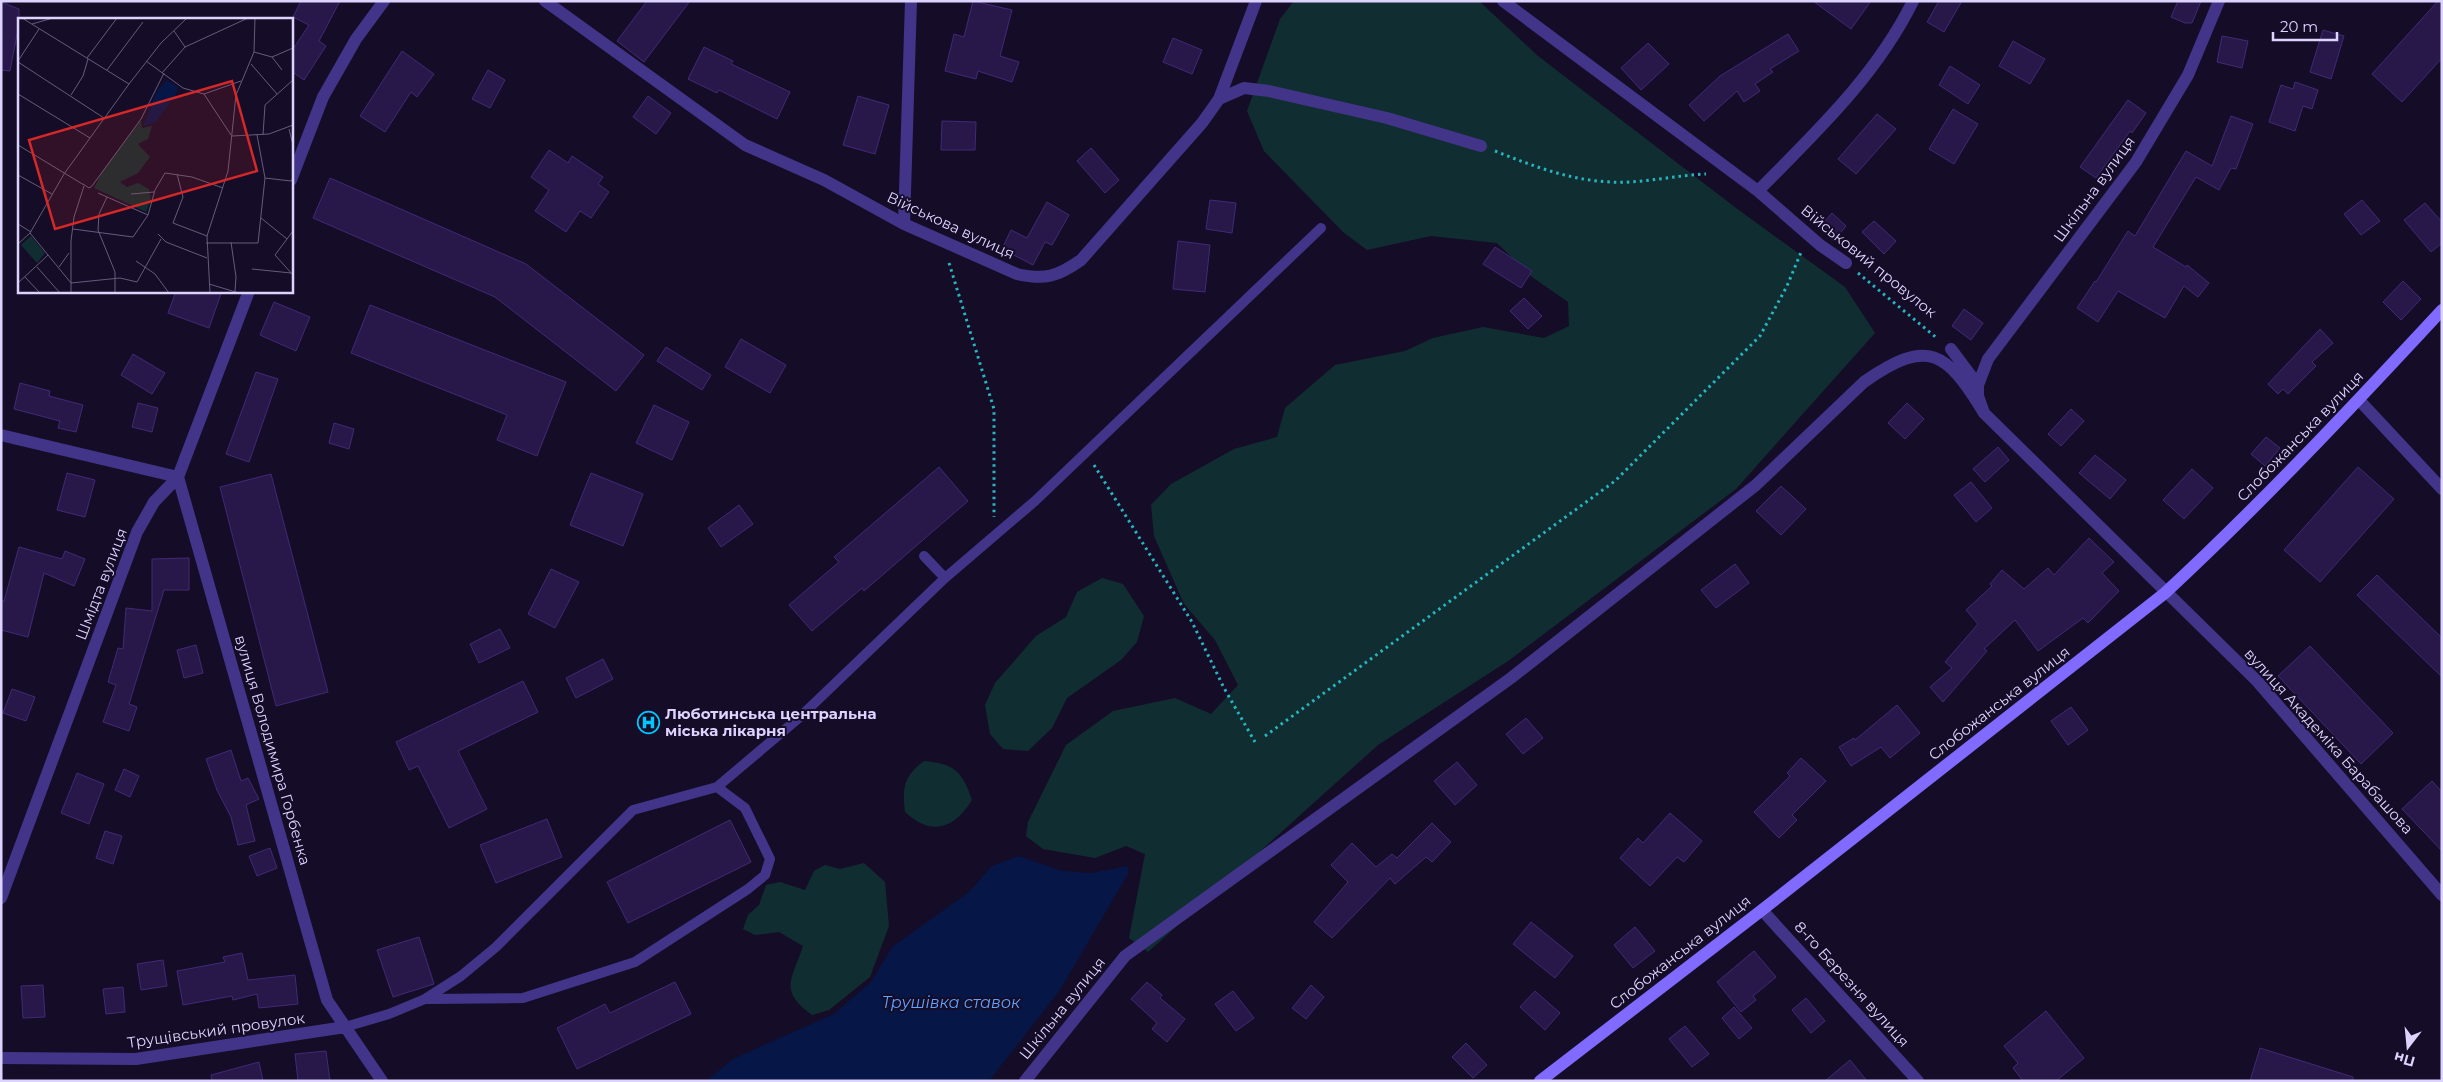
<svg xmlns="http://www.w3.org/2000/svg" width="2443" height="1082" font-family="Montserrat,sans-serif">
<rect width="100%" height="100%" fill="#150d27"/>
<path fill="#102e31" d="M1294 1H1479L1538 56 1736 208 1845 287 1875 333 1736 489 1508 661 1378 745 1148 952 1129 938 1145 854 1126 846 1095 858 1043 849 1026 836 1028 822 1066 745 1113 711 1175 698 1211 714 1238 685 1215 640 1184 604 1154 536 1151 505 1171 484 1234 449 1277 437 1285 408 1335 365 1405 351 1433 338 1483 327 1544 338 1569 326 1568 302 1532 277 1497 243 1431 236 1367 250 1343 232 1264 151 1247 111 1280 19Z
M1102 578 1123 584 1144 616 1137 642 1121 660 1067 698 1052 728 1028 751 1003 749 990 734 985 705 995 683 1036 636 1066 617 1077 592Z
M924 761C955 764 962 771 972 800 953 830 931 836 905 812 902 787 904 776 924 761Z
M864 863 885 882 889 926 870 977 829 1010 812 1015C778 990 792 980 803 946L779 932 755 935 743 929 748 915 759 905 766 885 780 882 805 890 814 871 825 865 840 869Z"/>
<path fill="#061647" d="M1019 856 1062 871 1092 873 1127 866 1129 872 1060 990 989 1081H706L733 1059 834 1014 871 982 892 947 969 892 992 866Z"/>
<path fill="#281849" stroke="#412977" d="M301 1H340L319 41 326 46 304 80 291 71V52L309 25 293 17Z
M647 1H690L644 62 617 41Z
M973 1 1012 10 1000 56 1019 62 1012 82 978 71 976 79 945 71 954 34 964 37Z
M1813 1H1871L1851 29Z
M1939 1H1962L1944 32 1927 22Z
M2178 1H2201L2192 23H2185L2171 17Z
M2438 1H2442V58L2402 102 2372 74Z
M1 2 19 9V24L10 71 1 70Z
M2323 30 2344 36 2331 79 2310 72Z
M1788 34 1799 51 1770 69 1773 72 1755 84 1760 91 1744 102 1737 91 1704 121 1689 105 1720 76Z
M2222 36 2248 41 2242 68 2217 62Z
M1173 38 1202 50 1192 74 1163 62Z
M2013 41 2045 59 2030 84 1999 66Z
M1648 43 1669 64 1641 90 1621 68Z
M704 47 733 61 731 64 790 92 777 119 719 90 717 93 688 79Z
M402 51 434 74 417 97 411 92 385 132 360 116Z
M1950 66 1980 85 1968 104 1939 85Z
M488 70 505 80 490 108 472 99Z
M2295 82 2318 90 2312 109 2303 106 2295 131 2269 122 2281 85 2293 89Z
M648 96 671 113 656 134 633 117Z
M858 96 889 105 875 154 843 145Z
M2128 100 2146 113 2132 133 2130 131 2096 178 2080 167Z
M1953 109 1978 124 1954 164 1929 149Z
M1877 114 1896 129 1856 174 1838 159Z
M2231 116 2253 124 2236 169 2231 168 2219 190 2196 177 2153 247 2186 267 2187 265 2209 283 2198 297 2184 286 2165 318 2118 291 2098 322 2077 308 2095 281 2096 282 2128 231 2135 236 2186 151 2212 166Z
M942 121 976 122 975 150H941Z
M1091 148 1119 180 1105 193 1077 161Z
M549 150 568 163 572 156 603 177 598 184 609 192 591 218 580 211 566 232 535 211 549 190 531 177Z
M330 178 526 264 644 355 616 391 495 297 313 218Z
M1210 200 1236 203 1232 233 1206 229Z
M2362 200 2380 221 2361 235 2344 214Z
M1047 202 1069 215 1052 245 1045 242 1033 265 1002 249 1011 230 1027 238Z
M2425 203 2442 222V243L2431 252 2404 220Z
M1832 213 1846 226 1834 241 1819 228Z
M1874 221 1896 241 1884 254 1862 232Z
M1178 241 1210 245 1205 292 1173 289Z
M1495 247 1532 271 1521 288 1483 264Z
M2403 281 2421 299 2401 320 2383 302Z
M176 291H222L209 328 168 313Z
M1524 298 1542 316 1528 329 1510 311Z
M274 302 310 317 296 351 260 335Z
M370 305 566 382 537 456 497 440 507 415 351 353Z
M1964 309 1983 323 1971 340 1952 326Z
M2320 329 2333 343 2312 362 2316 366 2288 394 2283 389 2278 394 2268 384Z
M741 339 786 365 770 393 725 367Z
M666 347 711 375 702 390 657 361Z
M133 354 165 373 152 394 121 375Z
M256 372 278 379 249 462 226 454Z
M20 383 50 391 49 396 83 405 76 432 58 428 60 421 14 409Z
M138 403 158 408 152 432 132 427Z
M1907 403 1924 419 1905 439 1888 423Z
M654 405 689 422 672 460 636 443Z
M2071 409 2084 421 2061 446 2048 434Z
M334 423 354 429 349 449 329 443Z
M2266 437 2280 448 2265 466 2251 454Z
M1998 447 2009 460 1985 482 1973 469Z
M2095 455 2126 480 2110 499 2079 473Z
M939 467 968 501 864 591 862 588 812 631 789 605 839 562 834 557Z
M2358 467 2394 499 2320 582 2284 550Z
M2192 469 2213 488 2184 519 2163 500Z
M67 473 95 480 85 517 57 510Z
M591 473 643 494 623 546 570 525Z
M271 474 328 692 276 706 220 487Z
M1971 482 1992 508 1976 522 1954 495Z
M1781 486 1806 509 1781 535 1756 511Z
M739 505 753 524 721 547 708 528Z
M2089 538 2114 562 2102 573 2119 591 2088 623 2083 618 2038 651 2015 620 1984 649 1987 651 1943 702 1930 687 1952 668 1945 662 1978 624 1966 610 1992 586 1990 584 2002 570 2024 589 2048 568 2054 575Z
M19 547 62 559 65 551 85 559 74 586 44 573 28 637 1 630V601H4Z
M189 558V590H164L129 704 137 707 129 731 103 722 116 685 108 682 118 648 123 649 126 608 152 611V559Z
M1735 564 1749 583 1716 608 1701 590Z
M551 569 579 582 555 628 528 614Z
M2377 575 2442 638V677L2357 595Z
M500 629 510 648 479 663 470 644Z
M196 645 203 673 184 678 177 650Z
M2310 646 2393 733 2361 764 2278 676Z
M603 659 613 679 576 698 566 678Z
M523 681 538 712 458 751 487 809 449 828 418 766 409 770 396 742Z
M12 689 35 697 26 721 3 713Z
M1897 705 1920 733 1890 758 1881 747 1851 766 1839 747 1854 738 1855 740Z
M2071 707 2088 730 2068 745 2051 721Z
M1526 718 1543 738 1523 754 1506 734Z
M231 750 241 781 248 778 259 799 246 805 255 841 238 845 231 817 217 790 206 759Z
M1801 758 1826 781 1792 815 1797 820 1779 838 1754 812 1790 776 1787 773Z
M1457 762 1477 785 1455 805 1434 781Z
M124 769 139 776 130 797 115 790Z
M77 773 104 784 89 824 61 813Z
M2432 781 2442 792V851L2402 809Z
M1670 813 1702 841 1684 862 1677 857 1650 886 1620 858 1638 838 1643 843Z
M547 819 562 857 496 883 480 845Z
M730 820 751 862 628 923 607 882Z
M1432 823 1451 842 1432 862 1426 857 1395 884 1390 878 1332 938 1314 922 1348 882 1331 865 1352 843 1376 867 1392 854 1397 858Z
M105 831 122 836 113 864 96 858Z
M270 848 277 868 257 876 249 856Z
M1531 922 1573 956 1555 978 1513 944Z
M1635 927 1655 951 1633 968 1614 945Z
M419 937 434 984 393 997 377 950Z
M1754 951 1776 977 1753 996 1756 1000 1741 1012 1717 982Z
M242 953 248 980 295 975 298 1004 259 1008 257 994 233 1000 232 996 183 1005 177 971 225 962 223 957Z
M163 960 167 986 141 990 137 964Z
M675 982 691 1014 577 1069 557 1028 605 1004 610 1013Z
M1147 982 1162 995 1160 998 1185 1019 1167 1042 1152 1029 1157 1023 1131 999Z
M43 985 45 1017 23 1018 21 986Z
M1311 985 1324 997 1306 1019 1292 1008Z
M123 987 125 1012 106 1014 103 989Z
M1233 991 1254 1018 1236 1031 1215 1004Z
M1535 991 1560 1013 1545 1030 1520 1007Z
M1806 998 1825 1021 1811 1033 1792 1010Z
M1734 1007 1752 1028 1739 1039 1722 1018Z
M2046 1011 2084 1058 2056 1081H2023L2013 1068 2018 1063 2004 1046Z
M1685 1026 1709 1054 1692 1067 1669 1039Z
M1466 1043 1487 1065 1473 1078 1452 1057Z
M2260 1048 2353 1077V1081H2250Z
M326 1051 330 1081H298L295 1054Z
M1850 1060 1867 1081H1825Z
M259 1062 263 1081H212L211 1075Z"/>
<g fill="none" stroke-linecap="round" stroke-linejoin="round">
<path stroke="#27b6c0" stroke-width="3" stroke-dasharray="2.5 4" stroke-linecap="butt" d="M1495 151C1533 166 1569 180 1610 182 1642 184 1675 175 1706 174
M949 263 994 409V517
M1858 273 1938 339
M1094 465 1192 622 1224 688 1255 742
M1265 736 1615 481 1760 336 1787 286 1802 250"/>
<path stroke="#423589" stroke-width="10" d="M945 578 1035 501 1321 228
M426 999 523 998 635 962 748 889 765 875 770 859 745 808 717 787
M345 1027 389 1014 425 999 461 976 496 947 633 810 717 787 800 717 945 578 924 556"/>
<path stroke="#423589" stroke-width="12" d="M545 1 745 145 824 180 904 224 1017 274C1045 280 1057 277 1081 260L1202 123 1219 99 1256 1
M1503 1 1758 191 1820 245 1846 263
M1219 99 1244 88 1269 91 1387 118 1481 146
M291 180 323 97 356 39 384 1
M1758 191C1816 132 1876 76 1913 1
M904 224 911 1
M1951 349 1978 385V396L1984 413 2257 681 2442 895
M1978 385 1988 359 2136 162 2188 75 2219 1
M2359 400 2442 489
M1 435 178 477
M178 477 327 1000 382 1081
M1 898 137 532 154 502 178 477 249 291
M1762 910 1918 1081
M1 1058 136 1059 345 1027
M1025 1081 1125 956 1511 678 1756 485 1864 382C1928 337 1946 351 1984 413"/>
<path stroke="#806aff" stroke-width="12" d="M1540 1081 1762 910 2165 593C2262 503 2352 407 2442 310"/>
</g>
<defs>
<symbol id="hospital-ring" viewBox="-11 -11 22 22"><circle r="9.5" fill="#150d27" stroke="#00c6fe" stroke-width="1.5"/><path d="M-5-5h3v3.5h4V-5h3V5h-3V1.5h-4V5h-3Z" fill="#00c6fe"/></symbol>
</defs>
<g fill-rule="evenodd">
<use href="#hospital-ring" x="636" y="710" width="25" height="25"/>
</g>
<g text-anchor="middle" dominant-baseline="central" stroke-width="4" stroke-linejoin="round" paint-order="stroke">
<g font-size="15" fill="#ddd3ff" stroke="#150d27">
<text transform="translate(2094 189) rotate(-54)">Шкільна вулиця</text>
<text transform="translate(951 225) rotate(25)">Військова вулиця</text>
<text transform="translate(1869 261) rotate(39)">Військовий провулок</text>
<text transform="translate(2300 436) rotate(-46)">Слобожанська вулиця</text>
<text transform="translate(101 584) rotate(-69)">Шмідта вулиця</text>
<text transform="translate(1999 703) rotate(-38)">Слобожанська вулиця</text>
<text transform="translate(2329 741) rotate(48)">вулиця Академіка Барабашова</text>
<text transform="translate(273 750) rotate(74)">вулиця Володимира Горбенка</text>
<text transform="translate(1680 952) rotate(-38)">Слобожанська вулиця</text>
<text transform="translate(1852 984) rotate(48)">8-го Березня вулиця</text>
<text transform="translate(1062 1008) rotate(-51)">Шкільна вулиця</text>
<text transform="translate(216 1030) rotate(-8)">Трущівський провулок</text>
</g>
<g font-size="15" font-weight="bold" fill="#ddd3ff" stroke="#150d27" text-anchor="start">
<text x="665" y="713">Люботинська центральна<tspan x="665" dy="17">міська лікарня</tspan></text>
</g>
<g font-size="16" font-style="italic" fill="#61a3ff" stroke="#150d27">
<text x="951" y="1002">Трушівка ставок</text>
</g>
</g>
<g transform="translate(18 18)">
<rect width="275" height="275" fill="#150d27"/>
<path d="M123 102 124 110 134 108 130 121 120 126 132 139 120 155 102 164 109 169 120 165 131 171 133 182 128 194 76 170 84 154ZM13 218 27 235 19 245 3 227Z" fill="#102e31"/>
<path d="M149 62 160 69 158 76 137 105 125 108 139 73Z" fill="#061647"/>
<path fill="none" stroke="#655c7d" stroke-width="1" d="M4 0 111 66M14 6 35 0M156 13 167 29M236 34 254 39 275 30M254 39 264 52M69 40 99 0M0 43 21 11M128 43 165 70 186 76 213 117M0 44 86 100M233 46 259 76M89 52 125 4M144 55 167 29 230 0M0 76 72 120M186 76 223 63M53 77 65 58 70 41M271 111 275 127M245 117 247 87 275 62M214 118 251 116 275 107M0 127 66 167M159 156 165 179 155 205 189 218M0 157 34 176M247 160 273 163 275 160M65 166 71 170 74 168 123 101 146 55M80 175 130 197M113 176 136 174M89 179 81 196 80 212 97 254V275M243 200 269 221M0 206 13 214M55 211 115 219 130 197 137 172 147 155 174 159 205 170M275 213 257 237 275 257M12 215 53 265 102 260 119 264M140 216 148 224 189 240M213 224 218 259 217 273M188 225H240L247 160 239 117M0 226 12 215 46 156 111 66 143 25 169 0M118 243 137 256 151 275M19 249 42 275M41 249 51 235M234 251 273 255M7 259 22 275M119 264 143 221M0 265 30 237M191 266 221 275M53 275V223L56 199 66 168M192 275 189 218 210 153 218 77 236 34 237 0"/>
<path fill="#d62828" fill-opacity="0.15" stroke="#d62828" stroke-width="2.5" d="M214 63 239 153 37 211 11 122Z"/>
<rect width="275" height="275" fill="none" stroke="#ddd3ff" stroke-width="2.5"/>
</g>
<rect width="2443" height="1082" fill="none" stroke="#ddd3ff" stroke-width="5"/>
<g transform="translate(2408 1047) rotate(196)" stroke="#150d27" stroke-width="4" paint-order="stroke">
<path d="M0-4L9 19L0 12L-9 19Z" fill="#ddd3ff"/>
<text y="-8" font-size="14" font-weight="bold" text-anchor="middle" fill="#ddd3ff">Пн</text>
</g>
<path d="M2273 32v8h64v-8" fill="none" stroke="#ddd3ff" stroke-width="2.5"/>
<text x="2280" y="32" font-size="15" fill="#ddd3ff" stroke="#150d27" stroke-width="4" paint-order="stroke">20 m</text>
</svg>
